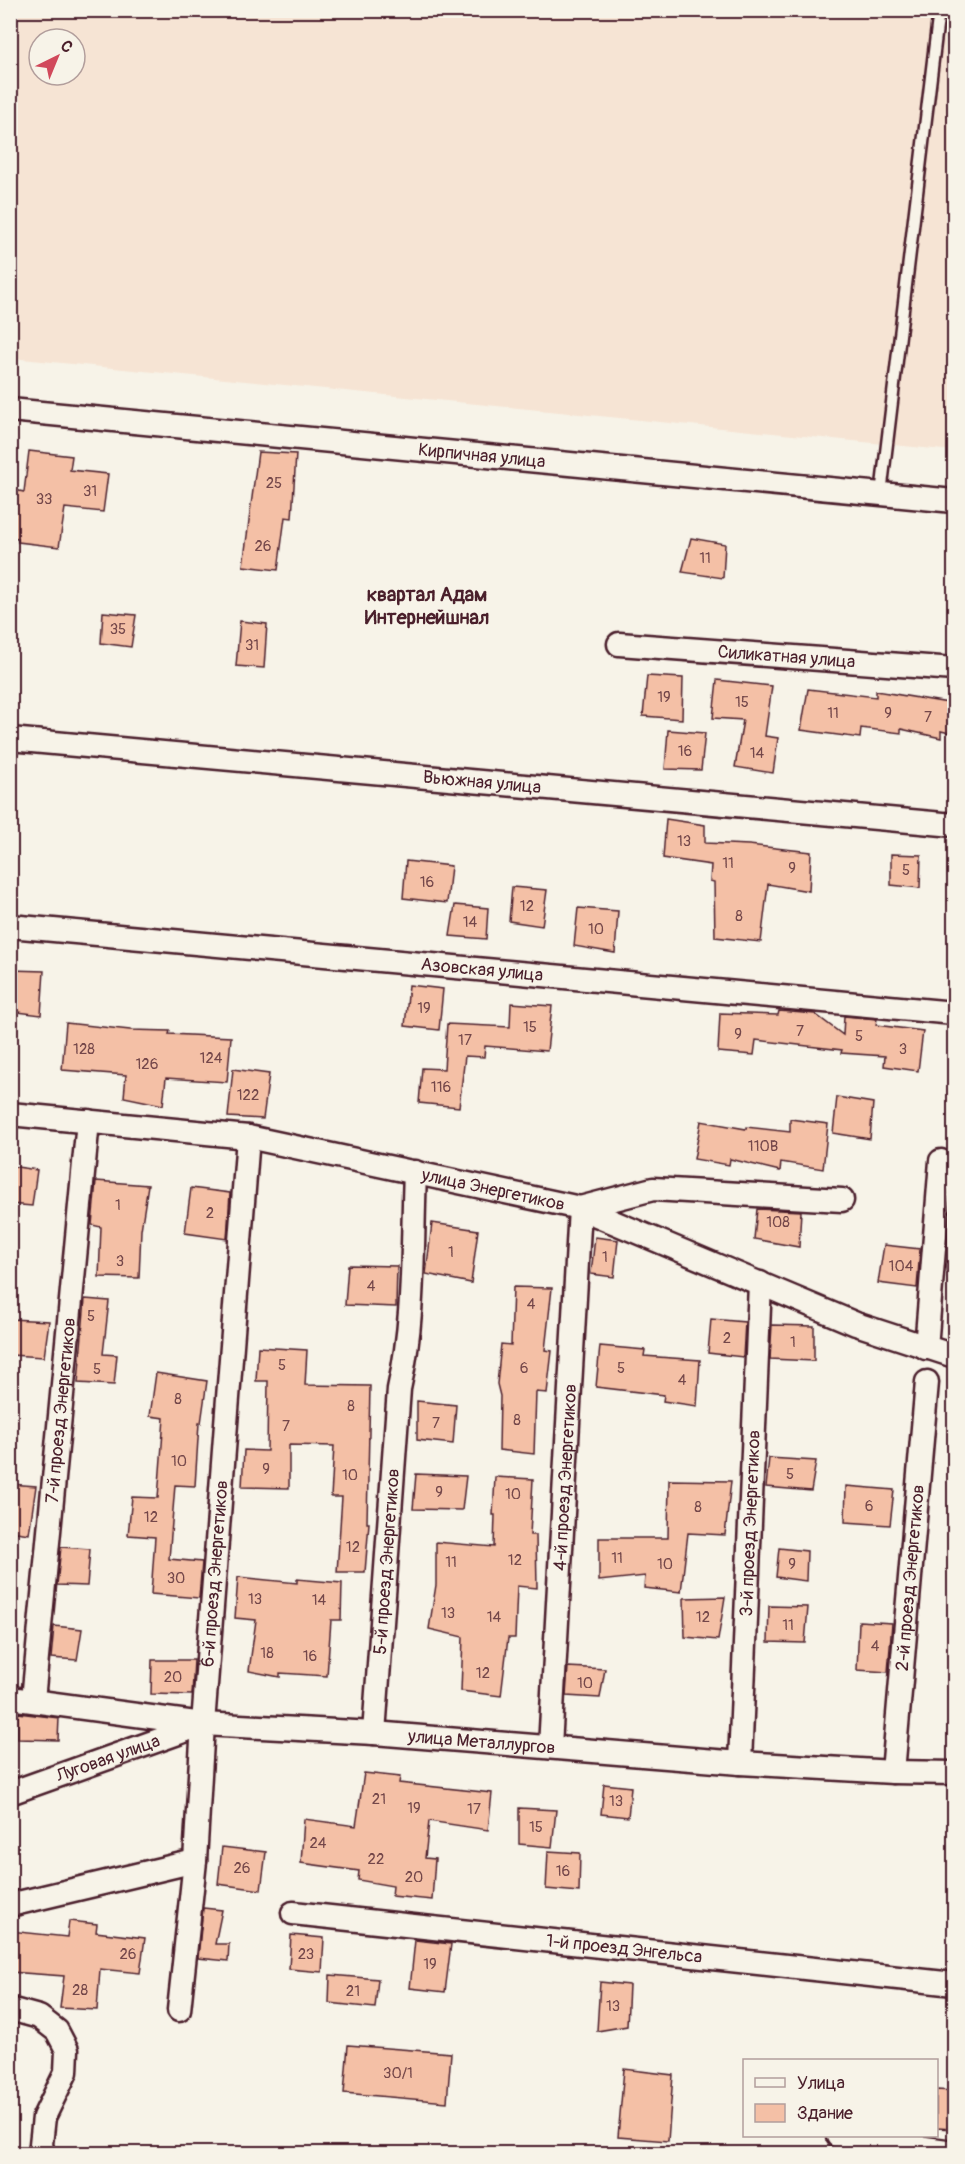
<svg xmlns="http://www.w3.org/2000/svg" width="965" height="2164" font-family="Pangolin,sans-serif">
<rect width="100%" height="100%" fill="#f7f3e8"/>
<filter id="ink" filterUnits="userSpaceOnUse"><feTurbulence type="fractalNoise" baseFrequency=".0167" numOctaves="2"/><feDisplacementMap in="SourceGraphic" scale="12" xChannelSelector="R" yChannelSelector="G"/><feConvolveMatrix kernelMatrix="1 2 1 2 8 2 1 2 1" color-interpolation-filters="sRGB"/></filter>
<g filter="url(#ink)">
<path fill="#f6e4d4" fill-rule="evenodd" d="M10 11H954V451L11 358ZM39 39H75V75H39Z"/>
<path fill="#f4c0a6" stroke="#4a1f2b" stroke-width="1.5" d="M29 451 72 456 70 470 108 474 103 512 65 508 59 547 18 542V539L10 538V489L24 492Z
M258 452 296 454 292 518 285 517 278 570 243 566Z
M691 538 725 544 723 578 682 572Z
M103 612 136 615 131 647 101 643Z
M240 621 267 624 264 668 236 666Z
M647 676 683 678 682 719 643 716Z
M717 680 772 686 765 736 778 738 773 773 735 767 743 720 713 718Z
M808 689 876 697V691L954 704V734L941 731V738L901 729V733L861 728 860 738 801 730Z
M668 730 705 733 701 770 665 769Z
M666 819 705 825V843L749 845 811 852 809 891 768 884 761 942 715 937 714 882 710 881 711 865 663 858Z
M891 854 921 855 920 888 891 885Z
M406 861 451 866 447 903 403 898Z
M512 887 547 890 542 926 509 921Z
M455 905 488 908 486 939 450 936Z
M578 908 618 911 615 953 574 946Z
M10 970 44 971 41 1015 10 1011Z
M409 985 443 989 439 1030 405 1026Z
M511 1003 552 1006 547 1051 485 1046 484 1057 465 1056 459 1107 419 1103 422 1068 444 1069 447 1024 510 1027Z
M779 1011 815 1014 843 1035 844 1016 877 1019 876 1025 923 1031 918 1071 884 1066 885 1056 841 1053 842 1050 756 1040 754 1055 718 1052 720 1013 778 1015Z
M66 1023 130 1030 170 1031 169 1034 231 1037 227 1082 166 1078 163 1105 124 1097 126 1075 62 1070Z
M233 1069 269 1074 263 1119 228 1117Z
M837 1097 873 1103 870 1139 833 1133Z
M790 1119 828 1124 823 1169 781 1162 780 1171 730 1159 729 1165 694 1159 701 1121 746 1129V1127L790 1132Z
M10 1166 37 1170 32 1206 10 1204Z
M96 1181 148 1185 141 1230 139 1278 99 1277 101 1227 92 1225Z
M191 1188 230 1193 227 1239 185 1233Z
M757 1209 801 1211 799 1247 754 1239Z
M432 1223 478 1230 471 1283 426 1274Z
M595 1237 618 1240 614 1277 591 1274Z
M884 1245 920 1249 917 1288 878 1283Z
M348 1265 397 1266 396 1307 345 1305Z
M513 1287 552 1288 545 1350 552 1351 547 1393 536 1392 534 1454 499 1450 500 1396 497 1384 501 1344 511 1345Z
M85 1299 109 1301 103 1354 117 1355 114 1385 78 1383Z
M10 1319 49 1321 44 1357 10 1355Z
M711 1319 745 1322 743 1357 708 1353Z
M772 1325 814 1326V1361L770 1359Z
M600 1346 645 1350 644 1356 700 1360 697 1406 663 1401 664 1395 596 1387Z
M258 1347 307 1350 305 1385 370 1386 367 1523H369L365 1572H337L342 1497H331L334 1446 289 1445V1488L242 1487 244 1450 267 1451 268 1381H256Z
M156 1373 207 1381 201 1423H199L195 1486 175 1485 169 1559 202 1562 199 1598 151 1594 155 1537 128 1535 132 1497 158 1498 164 1418 150 1416Z
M417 1401 456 1405 453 1444 417 1440Z
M769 1458 816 1461 811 1491 766 1487Z
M416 1474 466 1476 462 1510 413 1509Z
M495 1477 533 1479 530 1535H536L537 1588 517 1586 515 1638H508L501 1696 461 1691 463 1637 429 1629 436 1585V1542L494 1547 495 1515H493Z
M669 1480 731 1481 725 1535 688 1533 681 1592 644 1588 645 1576 599 1581V1538H668Z
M10 1484 36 1486 29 1534 10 1531Z
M846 1486 894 1490 890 1525 845 1522Z
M61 1547 90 1549 87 1586 57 1585Z
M779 1548 807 1551 806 1581 776 1577Z
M238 1577 297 1583V1579L342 1583 341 1620H331L327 1676 280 1673V1677L249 1671 256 1620 235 1618Z
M725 1597 718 1640 685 1637 684 1598Z
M769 1606 808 1607 805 1643 768 1642Z
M859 1621 892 1623 888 1672 857 1670Z
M54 1626 82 1629 77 1660 51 1658Z
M152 1660H194L192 1695 151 1694Z
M568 1667 605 1669 600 1698 566 1696Z
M18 1713 59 1718 58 1740 18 1739Z
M364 1773 400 1777 399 1783 492 1793 488 1830 429 1821 425 1858 435 1859 432 1900 392 1896 393 1886 358 1880 359 1871 301 1863 304 1819 356 1826Z
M604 1784 631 1787 628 1817 601 1814Z
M519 1808 556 1810 552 1847 519 1844Z
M222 1847 266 1852 261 1890 218 1884Z
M548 1851 580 1853 579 1892 546 1889Z
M203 1908 222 1910 215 1944H229L228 1961 198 1958Z
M69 1921 97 1924 96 1932 145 1938 140 1973 100 1969 97 2010 60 2008 64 1976 10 1972V1931L67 1937Z
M291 1935 324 1938 322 1972 289 1969Z
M415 1940 451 1944 445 1992 410 1988Z
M330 1975 378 1979 375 2008 329 2003Z
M600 1982 629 1985 627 2026 597 2031Z
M348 2045 451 2053 447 2102 344 2093Z
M624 2069 673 2075 668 2141 618 2137Z
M936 2090 954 2091V2129L936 2128Z"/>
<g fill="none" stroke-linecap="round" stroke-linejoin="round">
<defs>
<path id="lane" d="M881 494 939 10"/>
<g id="street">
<path id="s1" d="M10 410 954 501"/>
<path id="s2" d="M619 644 954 669"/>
<path id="s3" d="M10 739 954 825"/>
<path id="s4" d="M10 926 954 1013"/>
<path id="s5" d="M10 1114 248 1137 580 1208 856 1324 954 1356"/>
<path d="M926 1348 941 1161"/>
<path id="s6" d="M10 1698 203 1724 374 1733 740 1763 893 1772 954 1773"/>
<path id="s7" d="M33 1700 88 1121"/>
<path id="s8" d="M374 1733 399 1389C415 1319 412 1244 415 1172"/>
<path id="s9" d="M550 1747 580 1208 653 1189 842 1200"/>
<path id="s10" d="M740 1763 760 1283"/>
<path id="s11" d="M893 1772 927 1382"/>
<path id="s12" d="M10 1793 198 1726"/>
<path d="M10 1905 195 1861"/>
<path id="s13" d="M293 1913 954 1984"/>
<path d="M10 2009 39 2017 57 2031 67 2050 66 2072 44 2117 41 2144 43 2154"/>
<path id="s14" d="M179 2010 195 1861 203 1724 248 1137"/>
<path d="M838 2136 954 2152"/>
</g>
</defs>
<use href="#lane" stroke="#4a1f2b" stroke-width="15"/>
<use href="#street" stroke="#4a1f2b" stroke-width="27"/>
<use href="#lane" stroke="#f7f3e8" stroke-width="10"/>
<use href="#street" stroke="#f7f3e8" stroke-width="22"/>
</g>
</g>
<g text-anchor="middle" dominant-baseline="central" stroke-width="4.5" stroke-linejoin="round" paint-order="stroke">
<g font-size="15" fill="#74474a">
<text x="274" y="483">25</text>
<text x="90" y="491">31</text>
<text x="44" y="499">33</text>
<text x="263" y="546">26</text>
<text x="705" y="558">11</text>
<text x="118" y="629">35</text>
<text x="252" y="645">31</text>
<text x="664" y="697">19</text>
<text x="742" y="702">15</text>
<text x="833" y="713">11</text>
<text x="888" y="713">9</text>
<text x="928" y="717">7</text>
<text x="685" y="751">16</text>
<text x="757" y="753">14</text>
<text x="684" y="841">13</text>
<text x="728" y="863">11</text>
<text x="792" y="868">9</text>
<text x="906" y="870">5</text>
<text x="427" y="882">16</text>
<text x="527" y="906">12</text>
<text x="739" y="916">8</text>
<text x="470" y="922">14</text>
<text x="596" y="929">10</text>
<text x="424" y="1008">19</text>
<text x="530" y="1027">15</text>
<text x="800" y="1031">7</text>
<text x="738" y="1034">9</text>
<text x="859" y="1036">5</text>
<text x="465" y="1040">17</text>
<text x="84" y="1049">128</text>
<text x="903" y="1049">3</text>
<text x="211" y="1058">124</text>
<text x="147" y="1064">126</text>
<text x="441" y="1087">116</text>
<text x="248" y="1095">122</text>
<text x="763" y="1146">110В</text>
<text x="118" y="1205">1</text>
<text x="210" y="1213">2</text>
<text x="778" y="1222">108</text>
<text x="451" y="1252">1</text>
<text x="605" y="1257">1</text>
<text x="120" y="1261">3</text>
<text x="901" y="1266">104</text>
<text x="371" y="1286">4</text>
<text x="531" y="1304">4</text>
<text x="91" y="1316">5</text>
<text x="727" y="1338">2</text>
<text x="793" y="1342">1</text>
<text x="282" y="1365">5</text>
<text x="524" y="1368">6</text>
<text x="621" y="1368">5</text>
<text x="97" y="1369">5</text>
<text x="682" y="1380">4</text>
<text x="178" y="1399">8</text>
<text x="351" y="1406">8</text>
<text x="517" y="1420">8</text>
<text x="436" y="1423">7</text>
<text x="286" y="1426">7</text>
<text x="179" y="1461">10</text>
<text x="266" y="1469">9</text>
<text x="790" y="1474">5</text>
<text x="350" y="1475">10</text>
<text x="439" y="1492">9</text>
<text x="513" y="1494">10</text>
<text x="869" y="1506">6</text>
<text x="698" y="1507">8</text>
<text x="151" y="1517">12</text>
<text x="353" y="1547">12</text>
<text x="617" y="1558">11</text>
<text x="515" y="1560">12</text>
<text x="451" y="1562">11</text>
<text x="665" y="1564">10</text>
<text x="792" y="1564">9</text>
<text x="176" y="1578">30</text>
<text x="255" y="1599">13</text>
<text x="319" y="1600">14</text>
<text x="448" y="1613">13</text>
<text x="494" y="1617">14</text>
<text x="703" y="1617">12</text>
<text x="788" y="1625">11</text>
<text x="875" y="1646">4</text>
<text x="267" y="1653">18</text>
<text x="310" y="1656">16</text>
<text x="483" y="1673">12</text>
<text x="173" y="1677">20</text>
<text x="585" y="1683">10</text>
<text x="379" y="1799">21</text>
<text x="616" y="1801">13</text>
<text x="414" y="1808">19</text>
<text x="474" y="1809">17</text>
<text x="536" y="1827">15</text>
<text x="318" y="1843">24</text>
<text x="376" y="1859">22</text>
<text x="242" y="1868">26</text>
<text x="563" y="1871">16</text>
<text x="414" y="1877">20</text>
<text x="128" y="1954">26</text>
<text x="306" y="1954">23</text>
<text x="430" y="1964">19</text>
<text x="80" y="1990">28</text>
<text x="353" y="1991">21</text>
<text x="613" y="2006">13</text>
<text x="398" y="2073">30/1</text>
</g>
<g font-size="18" fill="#4a1f2b" stroke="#f7f3e8">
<text stroke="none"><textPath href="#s1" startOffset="474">Кирпичная улица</textPath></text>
<text stroke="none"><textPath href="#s2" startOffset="168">Силикатная улица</textPath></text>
<text stroke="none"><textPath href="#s3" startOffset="474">Вьюжная улица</textPath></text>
<text stroke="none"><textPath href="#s4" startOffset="474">Азовская улица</textPath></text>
<text stroke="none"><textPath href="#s5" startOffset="490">улица Энергетиков</textPath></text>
<text stroke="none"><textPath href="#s7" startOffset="291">7-й проезд Энергетиков</textPath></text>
<text stroke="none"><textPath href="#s9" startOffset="270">4-й проезд Энергетиков</textPath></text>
<text stroke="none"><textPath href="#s10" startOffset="240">3-й проезд Энергетиков</textPath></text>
<text stroke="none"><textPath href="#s8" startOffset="172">5-й проезд Энергетиков</textPath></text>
<text stroke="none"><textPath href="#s14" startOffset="438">6-й проезд Энергетиков</textPath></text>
<text stroke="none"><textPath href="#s11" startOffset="195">2-й проезд Энергетиков</textPath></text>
<text stroke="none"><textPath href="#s6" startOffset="474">улица Металлургов</textPath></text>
<text stroke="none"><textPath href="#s12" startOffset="104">Луговая улица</textPath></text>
<text stroke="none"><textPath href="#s13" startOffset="333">1-й проезд Энгельса</textPath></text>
</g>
<g font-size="20" font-weight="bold" fill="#4a1f2b" stroke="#f7f3e8">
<text x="427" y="594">квартал Адам<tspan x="427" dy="23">Интернейшнал</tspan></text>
</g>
</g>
<rect width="965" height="2164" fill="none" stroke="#f7f3e8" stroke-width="36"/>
<rect x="18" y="18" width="929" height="2128" fill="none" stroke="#4a1f2b" stroke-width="2" filter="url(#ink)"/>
<rect x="743" y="2059" width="195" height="78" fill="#f7f3e8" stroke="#b29e9c" stroke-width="1.5"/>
<rect x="755" y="2078" width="30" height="9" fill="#f7f3e8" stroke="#b29e9c" stroke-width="1.5"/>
<text x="797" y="2089" font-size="18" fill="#4a1f2b">Улица</text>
<rect x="755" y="2104" width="30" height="18" fill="#f4c0a6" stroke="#b29e9c" stroke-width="1.5"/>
<text x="797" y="2119" font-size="18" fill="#4a1f2b">Здание</text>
<g transform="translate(57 57) rotate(43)"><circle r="28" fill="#f7f3e8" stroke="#b29e9c" stroke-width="1.5"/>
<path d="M0-4.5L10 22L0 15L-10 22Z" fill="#d1495b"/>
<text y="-9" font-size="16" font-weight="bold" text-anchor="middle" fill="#4a1f2b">С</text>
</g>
</svg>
